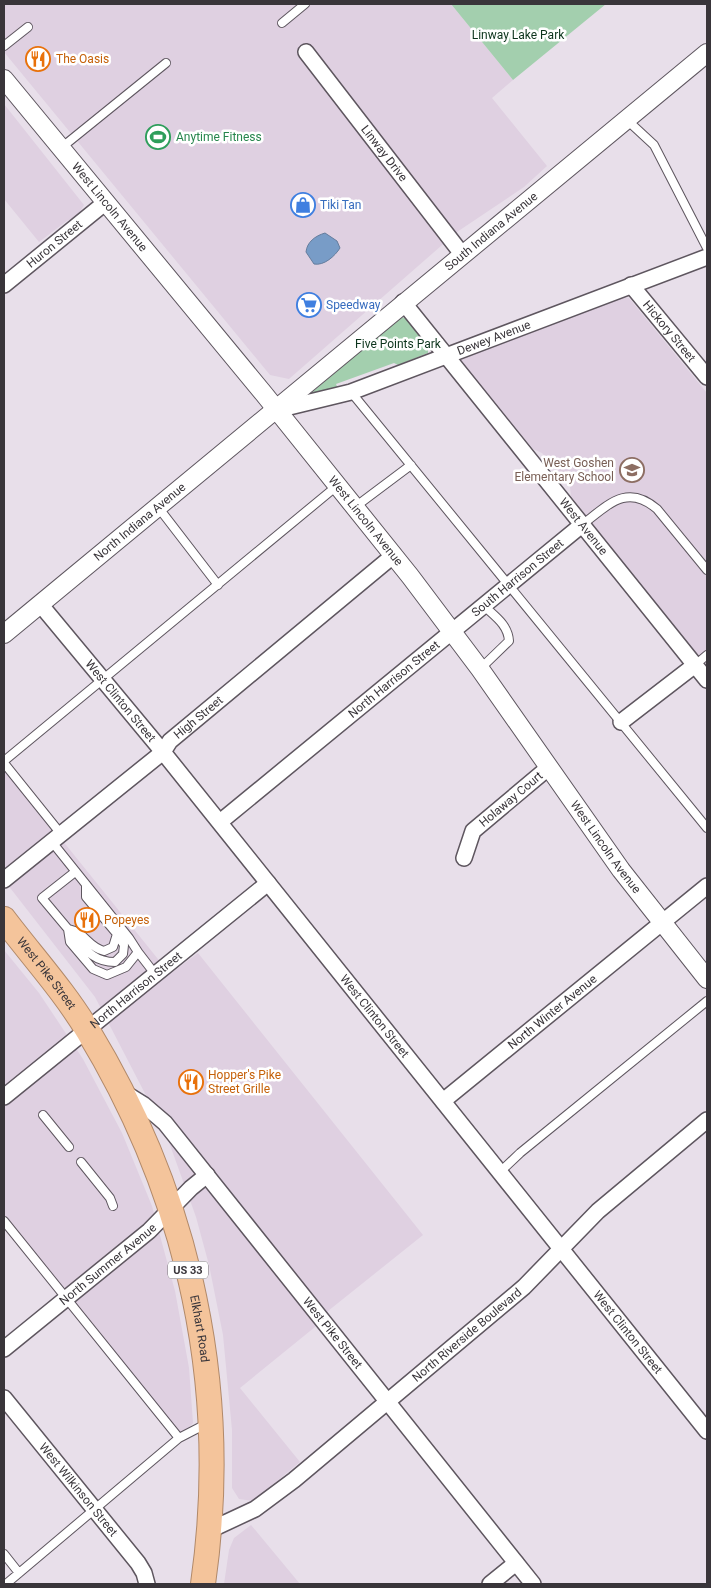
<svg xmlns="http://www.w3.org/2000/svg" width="711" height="1588" font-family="Roboto,sans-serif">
<rect width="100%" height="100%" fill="#e8dfea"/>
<path fill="#dfd0e1" d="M4 4H451L513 80 492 98 547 166 524 187 457 232 289 379 270 375 4 52Z
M4 104 84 205 75 220H68L39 242 4 199Z
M622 297 629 298 707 393V662L695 652 600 534 571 496 570 487 542 453 533 449 461 361V358Z
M4 768 170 974 198 953 423 1235 328 1311 315 1327 240 1388 300 1462 253 1501 239 1499 232 1488V1430L223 1335 209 1265 196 1217 166 1134 95 997 4 880Z
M4 950 39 993 83 1059 122 1133 152 1206 175 1291 189 1368 193 1423 182 1435 4 1216Z
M251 1525 300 1584H224L229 1550 234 1538Z"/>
<path fill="#a3cfae" d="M451 4H606L513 80Z
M400 317 406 318 428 345V353L398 365 394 363 336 384 339 391 310 394Z"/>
<path fill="#789cc7" stroke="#657d9d" d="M325 233 337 241 340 248C335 256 324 266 314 264L306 252C307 242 315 236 325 233Z"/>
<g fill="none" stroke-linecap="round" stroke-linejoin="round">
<defs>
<path id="service" d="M282 23 305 4
M4 46 28 27
M627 120 654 145 707 248
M61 148 166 63
M351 392 707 828
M158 507 218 585
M355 507 411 465
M583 524C608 505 627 483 657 509L707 570
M695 665 707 655
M480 669 509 641C508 624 494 616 483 605
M4 761 338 485
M4 763 61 834
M52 842 129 938 138 952 126 967 107 975 93 969 70 942 68 929 42 898 75 872
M68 929C87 933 86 946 104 951L113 947 117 934 86 897V885
M68 929C83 945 90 962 115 962L123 954 124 945 117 934
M138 952 155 974
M43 1115 69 1147
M81 1162 110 1198 113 1206
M500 1172 520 1153 707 1001
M4 1221 179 1438
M4 1554 19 1573
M6 1584 179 1438 208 1423"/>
<g id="minor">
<path id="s1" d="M306 52 462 254"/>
<path id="s2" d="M4 285 106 202"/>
<path id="s3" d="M631 285 707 377"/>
<path id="s4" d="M403 302 707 680"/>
<path id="s5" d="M277 410 351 392 707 257"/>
<path id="s6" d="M40 604 163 752 707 1431"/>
<path d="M621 722 695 665"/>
<path id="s7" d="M220 822 583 524"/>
<path id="s8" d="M464 858 473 831 548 768"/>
<path id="s9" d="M4 880 163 752 170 741 394 555"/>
<path id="s10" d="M123 1092 144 1105 165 1123 533 1584"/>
<path id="s11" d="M4 1097 268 883"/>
<path id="s12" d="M443 1101 707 886"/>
<path id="s13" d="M4 1349 149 1231 191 1188 207 1175"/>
<path id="s14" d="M4 1398 138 1563 144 1573 147 1584"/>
<path id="s15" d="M210 1530 255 1509 294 1480 524 1287 598 1211 707 1120"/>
<path d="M490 1584 516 1563"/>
</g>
<g id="tertiary">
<path id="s16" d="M4 79 264 394 410 576 480 669 621 870 707 979"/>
<path id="s17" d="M4 634 707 53"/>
</g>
<g id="trunk">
<path id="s18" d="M4 919C32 956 64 991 88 1031 190 1199 231 1389 203 1584"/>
</g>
</defs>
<use href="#service" stroke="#5e565f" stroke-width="10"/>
<use href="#minor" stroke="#5e565f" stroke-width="18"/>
<use href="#tertiary" stroke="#5e565f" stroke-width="20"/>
<use href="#trunk" stroke="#b18969" stroke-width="26"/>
<use href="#service" stroke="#fff" stroke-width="8"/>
<use href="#minor" stroke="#fff" stroke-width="15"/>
<use href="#tertiary" stroke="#fff" stroke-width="18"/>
<use href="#trunk" stroke="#f4c49b" stroke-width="24"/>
</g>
<defs>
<symbol id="restaurant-ring" viewBox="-11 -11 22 22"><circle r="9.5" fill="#fff" stroke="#e8710a" stroke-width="1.5"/><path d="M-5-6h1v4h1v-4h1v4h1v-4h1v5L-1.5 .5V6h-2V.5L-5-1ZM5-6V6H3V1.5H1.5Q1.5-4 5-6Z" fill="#e8710a"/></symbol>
<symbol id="stadium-ring" viewBox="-11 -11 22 22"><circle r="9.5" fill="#fff" stroke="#2e9e5b" stroke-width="1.5"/><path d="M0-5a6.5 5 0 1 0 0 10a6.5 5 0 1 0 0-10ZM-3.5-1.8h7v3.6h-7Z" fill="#2e9e5b"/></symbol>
<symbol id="shop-ring" viewBox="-11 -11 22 22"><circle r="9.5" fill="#fff" stroke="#3f7fe0" stroke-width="1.5"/><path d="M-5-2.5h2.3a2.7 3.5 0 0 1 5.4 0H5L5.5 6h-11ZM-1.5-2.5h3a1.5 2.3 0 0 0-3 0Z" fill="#3f7fe0"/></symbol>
<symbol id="supermarket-ring" viewBox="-11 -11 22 22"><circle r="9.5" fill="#fff" stroke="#3f7fe0" stroke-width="1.5"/><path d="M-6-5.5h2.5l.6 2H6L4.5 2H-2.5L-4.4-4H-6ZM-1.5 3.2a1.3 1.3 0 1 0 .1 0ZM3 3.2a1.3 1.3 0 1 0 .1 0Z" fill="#3f7fe0"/></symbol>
<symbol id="school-ring" viewBox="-11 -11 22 22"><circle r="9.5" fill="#fff" stroke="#8d6e63" stroke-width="1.5"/><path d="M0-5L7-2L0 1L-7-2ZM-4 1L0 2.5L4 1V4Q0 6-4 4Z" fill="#8d6e63"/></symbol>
</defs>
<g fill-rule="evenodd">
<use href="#restaurant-ring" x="24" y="45" width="28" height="28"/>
<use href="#stadium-ring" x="144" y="123" width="28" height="28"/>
<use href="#shop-ring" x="289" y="191" width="28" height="28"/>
<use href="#supermarket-ring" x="295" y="291" width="28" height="28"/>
<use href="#school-ring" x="618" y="456" width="28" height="28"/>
<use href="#restaurant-ring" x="73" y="906" width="28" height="28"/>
<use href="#restaurant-ring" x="177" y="1068" width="28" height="28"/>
</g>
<g text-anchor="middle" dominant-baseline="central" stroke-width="5" stroke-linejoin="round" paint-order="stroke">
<rect fill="#fff" stroke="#747275" stroke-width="1" x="168" y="1261.5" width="40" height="17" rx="4"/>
<g font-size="11" font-weight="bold" fill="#39353a">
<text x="188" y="1270">US 33</text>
</g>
<g font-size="12" fill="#0c341c" stroke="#fff">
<text x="518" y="35">Linway Lake Park</text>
<text x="398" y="344">Five Points Park</text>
</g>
<g font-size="12" fill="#c56008" stroke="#fff" text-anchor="start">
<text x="56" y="59">The Oasis</text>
<text x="104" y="920">Popeyes</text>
<text x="208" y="1075">Hopper's Pike<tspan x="208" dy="14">Street Grille</tspan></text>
</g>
<g font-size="12" fill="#27864d" stroke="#fff" text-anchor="start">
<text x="176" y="137">Anytime Fitness</text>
</g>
<g font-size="12" fill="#39353a" stroke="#fff">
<text stroke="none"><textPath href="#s1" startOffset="128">Linway Drive</textPath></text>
<text stroke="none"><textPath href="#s16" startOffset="166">West Lincoln Avenue</textPath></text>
<text stroke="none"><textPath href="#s17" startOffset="632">South Indiana Avenue</textPath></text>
<text stroke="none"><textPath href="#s2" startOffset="65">Huron Street</textPath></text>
<text stroke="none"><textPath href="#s3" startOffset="60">Hickory Street</textPath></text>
<text stroke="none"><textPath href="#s5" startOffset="229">Dewey Avenue</textPath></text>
<text stroke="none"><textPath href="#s16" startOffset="571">West Lincoln Avenue</textPath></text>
<text stroke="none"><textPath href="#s17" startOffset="176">North Indiana Avenue</textPath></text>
<text stroke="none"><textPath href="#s4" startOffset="288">West Avenue</textPath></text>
<text stroke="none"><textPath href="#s7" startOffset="385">South Harrison Street</textPath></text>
<text stroke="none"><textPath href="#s7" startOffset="225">North Harrison Street</textPath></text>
<text stroke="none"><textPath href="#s6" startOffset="126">West Clinton Street</textPath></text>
<text stroke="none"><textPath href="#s9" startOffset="254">High Street</textPath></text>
<text stroke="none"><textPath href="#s8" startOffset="78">Holaway Court</textPath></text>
<text stroke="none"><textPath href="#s16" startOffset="976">West Lincoln Avenue</textPath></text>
<text stroke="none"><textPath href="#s18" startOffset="69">West Pike Street</textPath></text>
<text stroke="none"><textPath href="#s11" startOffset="170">North Harrison Street</textPath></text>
<text stroke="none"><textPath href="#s12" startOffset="141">North Winter Avenue</textPath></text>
<text stroke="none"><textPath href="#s6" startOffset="531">West Clinton Street</textPath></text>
<text stroke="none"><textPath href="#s13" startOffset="134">North Summer Avenue</textPath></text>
<text stroke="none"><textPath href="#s18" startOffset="460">Elkhart Road</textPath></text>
<text stroke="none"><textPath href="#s10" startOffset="321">West Pike Street</textPath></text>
<text stroke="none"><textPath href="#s6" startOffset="936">West Clinton Street</textPath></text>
<text stroke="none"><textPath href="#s15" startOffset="324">North Riverside Boulevard</textPath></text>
<text stroke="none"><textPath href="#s14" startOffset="118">West Wilkinson Street</textPath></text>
</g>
<g font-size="12" fill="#366cbe" stroke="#fff" text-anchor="start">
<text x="320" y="205">Tiki Tan</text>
<text x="326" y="305">Speedway</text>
</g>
<g font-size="12" fill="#785e54" stroke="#fff" text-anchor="end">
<text x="614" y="463">West Goshen<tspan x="614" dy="14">Elementary School</tspan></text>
</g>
</g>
<rect width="711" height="1588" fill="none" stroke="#39353a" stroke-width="10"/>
</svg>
